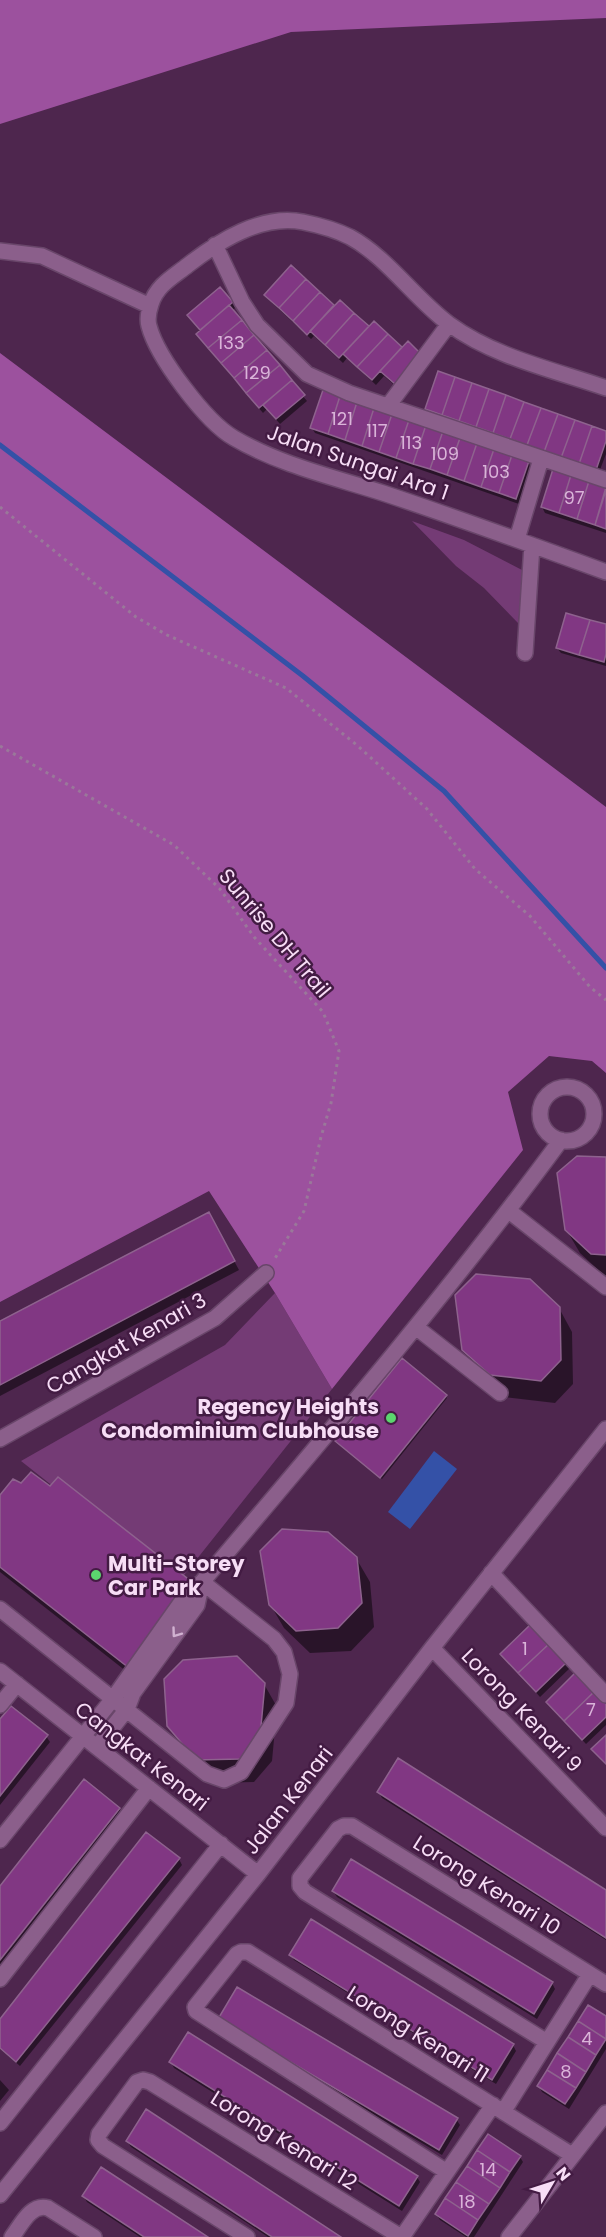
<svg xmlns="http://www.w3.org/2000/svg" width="606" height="2237" font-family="Poppins,sans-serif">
<rect width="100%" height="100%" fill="#4e264e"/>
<path fill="#743b75" d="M412 521 464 540 524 571 518 623 484 588 456 566Z
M275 1293 332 1389 177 1584 21 1461 225 1345Z"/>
<path fill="#9c519e" d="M0 0H606V18L291 32 0 124Z
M0 353 606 807V1073L592 1061 549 1056 508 1092 523 1150 332 1389 275 1293 209 1191 0 1302Z"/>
<path fill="#3451a7" d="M434 1451 457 1469 410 1529 388 1512Z"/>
<path fill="#0007" d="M292 267 335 307 340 302 369 328 374 323 402 350 399 389 384 376 376 385 347 358 343 363 314 336 311 339 269 300 266 295Z
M232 303 235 308 232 311 307 401 280 424 267 409 263 413 201 340V331L189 316Z
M427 408 606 433V454L598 475 430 414Z
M312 428 528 462 531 468 519 504 315 433Z
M554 471 606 488V533L545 513 542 507Z
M606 626V666L561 653 557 648Z
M606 1158V1277L580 1253 566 1229Z
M213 1222 239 1270 0 1396V1323Z
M559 1308 572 1332 573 1384 555 1403 504 1397 477 1374 464 1350Z
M446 1396 447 1398 382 1479 339 1444Z
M13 1481 136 1679 0 1572V1498Z
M356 1558 370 1582 374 1627 351 1651 310 1653 284 1628 270 1604Z
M531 1626 570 1668 540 1697 502 1654Z
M264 1684 277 1707 272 1761 254 1782 211 1783 183 1750 169 1726Z
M547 1702 606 1703V1725L586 1744Z
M0 1722 46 1736 50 1742 0 1805Z
M379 1792 606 1892V1940L382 1798Z
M119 1809 123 1814 0 1969V1888Z
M179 1859 182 1865 20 2066 0 2049V2022Z
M333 1891 552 1983 555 1989 537 2019 337 1897Z
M291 1955 513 2045 516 2051 496 2084 294 1960Z
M606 2018V2049L569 2109 542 2092 539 2086Z
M223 2025 456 2119 460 2125 442 2155Z
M171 2062 417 2177 420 2182 402 2211 174 2068Z
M0 2080 9 2090 0 2101Z
M127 2141 338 2237H268L131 2147Z
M520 2157 523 2162 474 2237H466L440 2220 436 2214Z
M84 2197 205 2237H140L87 2202Z"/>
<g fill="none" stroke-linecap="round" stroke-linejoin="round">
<path stroke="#3451a7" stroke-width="5" d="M0 445 303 676 444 791 606 968"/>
</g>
<path fill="#813783" stroke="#8e628e" stroke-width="1.5" d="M291 265 306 279 279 308 264 295Z
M306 279 320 292 293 321 279 308Z
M220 287 233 302 200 330 187 315Z
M320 292 334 305 307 335 293 321Z
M340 300 354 313 325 345 310 331Z
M229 305 242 320 208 348 196 334Z
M354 313 369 326 339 358 325 345Z
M242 320 254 335 221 363 208 348Z
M374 321 388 334 357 367 343 354Z
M388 334 402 347 372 380 357 367Z
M254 335 267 350 234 378 221 363Z
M408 341 422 355 395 384 380 371Z
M267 350 280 365 246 393 234 378Z
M280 365 292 380 259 408 246 393Z
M438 371 455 377 442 415 425 409Z
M455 377 472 383 459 421 442 415Z
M292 380 305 395 276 419 263 405Z
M472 383 489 389 476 427 459 421Z
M489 389 506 395 493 433 476 427Z
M323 390 340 396 328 434 310 428Z
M506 395 524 402 510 439 493 433Z
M340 396 357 402 345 440 328 434Z
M357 402 374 408 362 446 345 440Z
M524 402 541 408 527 445 510 439Z
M374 408 392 414 379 452 362 446Z
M541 408 558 414 544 452 527 445Z
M392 414 409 420 396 458 379 452Z
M558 414 575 420 561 458 544 452Z
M409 420 426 425 413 464 396 458Z
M575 420 592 426 579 464 561 458Z
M426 425 443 431 430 469 413 464Z
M592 426 606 431V441L596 470 579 464Z
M443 431 460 438 447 475 430 469Z
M460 438 477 443 464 481 447 475Z
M477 443 494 449 481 487 464 481Z
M494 449 512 455 499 493 481 487Z
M512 455 529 461 516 499 499 493Z
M553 469 571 475 559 513 541 507Z
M571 475 589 481 577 519 559 513Z
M589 481 606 487 595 525 577 519Z
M606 490V529L595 525Z
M566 613 590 620 579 655 556 648Z
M590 620 606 624V654L604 662 579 655Z
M577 1156 606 1157V1255L591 1254 565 1230 557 1173Z
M209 1212 235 1261 0 1385V1321Z
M476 1274 530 1279 560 1307 561 1360 541 1381 490 1375 462 1350 455 1295Z
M402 1358 447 1395 380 1478 335 1441Z
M31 1472 50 1486 58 1477 192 1582 129 1668 0 1567V1495L13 1479 21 1483Z
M282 1529 328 1532 357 1557 362 1603 338 1628 296 1631 269 1605 260 1551Z
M531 1624 550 1643 518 1673 500 1654Z
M550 1643 568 1661 536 1692 518 1673Z
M237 1656 265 1683 260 1737 240 1759 196 1760 167 1726 164 1679 183 1660Z
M577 1671 596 1690 564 1721 546 1702Z
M596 1690 606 1701V1717L582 1740 564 1721Z
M11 1706 48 1735 0 1796V1719Z
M606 1735V1764L591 1749Z
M398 1758 606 1890V1938L377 1792Z
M84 1779 120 1808 0 1960V1886Z
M146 1832 180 1858 16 2062 0 2048V2019Z
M351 1859 553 1982 534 2014 332 1891Z
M311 1919 514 2044 492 2080 289 1955Z
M237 1987 458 2118 439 2150 218 2019Z
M588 2005 606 2016V2039L578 2021Z
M578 2021 606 2039 596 2055 568 2037Z
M188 2032 418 2176 399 2206 169 2062Z
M568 2037 596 2055 586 2072 557 2053Z
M557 2053 586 2072 576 2088 547 2070Z
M547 2070 576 2088 565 2104 537 2086Z
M146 2109 341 2237H272L126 2141Z
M488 2134 521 2156 510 2172 477 2150Z
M477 2150 510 2172 500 2188 467 2166Z
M467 2166 500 2188 489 2204 456 2182Z
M101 2167 208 2237H144L82 2196Z
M456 2182 489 2204 478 2220 445 2198Z
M445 2198 478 2220 468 2236 435 2214Z"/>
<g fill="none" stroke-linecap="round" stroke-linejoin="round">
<defs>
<path id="minor" d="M215 245 242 302 257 325 307 374 349 393 606 480
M0 251 42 256 150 306
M606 388C554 370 494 357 449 324 415 299 387 257 350 237 336 230 318 225 303 222 261 214 219 241 188 265 173 277 157 285 151 304 149 310 147 319 149 326 157 357 206 422 234 438 280 465 333 477 383 493 458 518 532 545 606 572
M388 406 449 324
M517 539 541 459
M525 653 532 545
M540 1114a27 27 0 1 1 54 0a27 27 0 1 1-54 0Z
M509 1211 606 1287
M417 1328 500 1393
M0 1439 215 1318 266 1273
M491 1573 606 1695
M0 1609 207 1774 224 1780 241 1772 286 1703 290 1674 284 1652 274 1639 202 1582
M432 1648 606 1828
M0 1671 258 1874
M0 1705 17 1684
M97 1747 127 1709 133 1693 197 1605 202 1582
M0 1840 112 1700 187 1594 202 1582C325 1437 448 1293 561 1140
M0 1979 149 1788
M547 2042 305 1892 300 1886V1878L338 1829 344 1826H352L606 1984
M503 2112 590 1974
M0 2123 221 1844
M447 2172 196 2011 195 2007 237 1954 241 1952H248L572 2155
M0 2195 258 1874 432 1648 606 1429
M12 2237C21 2225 31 2203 48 2208L94 2237
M247 2237 103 2146 98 2140 99 2134 137 2082 143 2080 150 2082 401 2237
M402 2237 493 2105
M509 2237 606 2113"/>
</defs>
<use href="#minor" stroke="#69466a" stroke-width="18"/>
<path stroke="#9a789a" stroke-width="3" stroke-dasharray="3 4.5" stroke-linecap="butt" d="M0 507 136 617 167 635 286 688 358 746 427 809 475 869 530 916 590 987 606 1000
M0 746 174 845 220 889 254 937 323 1012 339 1051 331 1103 321 1137 304 1211 274 1260"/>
<use href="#minor" stroke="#8b5f8b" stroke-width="15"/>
</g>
<defs><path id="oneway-chevron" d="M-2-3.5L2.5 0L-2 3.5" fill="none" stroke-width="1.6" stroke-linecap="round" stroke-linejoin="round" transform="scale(1.5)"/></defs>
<use stroke="#d1b1d1" href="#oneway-chevron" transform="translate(176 1633) rotate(126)"/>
<g fill="#5bd56e" stroke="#431b43" stroke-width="2">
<circle cx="391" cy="1418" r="6"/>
<circle cx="96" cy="1575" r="6"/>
</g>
<g text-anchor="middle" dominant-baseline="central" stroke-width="5" stroke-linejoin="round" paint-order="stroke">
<g font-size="18" fill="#dab4d9">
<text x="231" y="342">133</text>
<text x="257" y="372">129</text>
<text x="342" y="418">121</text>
<text x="377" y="430">117</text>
<text x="411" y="442">113</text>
<text x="445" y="453">109</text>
<text x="496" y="471">103</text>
<text x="574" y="497">97</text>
<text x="525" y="1648">1</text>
<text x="591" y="1709">7</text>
<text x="587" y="2038">4</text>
<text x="566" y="2071">8</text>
<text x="488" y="2169">14</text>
<text x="467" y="2201">18</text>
</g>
<g font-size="21" fill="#f7ddf6" stroke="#431b43">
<text transform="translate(358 462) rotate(19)">Jalan Sungai Ara 1</text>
<text transform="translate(275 933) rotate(50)">Sunrise DH Trail</text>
<text transform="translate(126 1343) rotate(-30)">Cangkat Kenari 3</text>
<text transform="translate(522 1710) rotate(46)">Lorong Kenari 9</text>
<text transform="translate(142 1756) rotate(38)">Cangkat Kenari</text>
<text transform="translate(288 1800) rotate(-52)">Jalan Kenari</text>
<text transform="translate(487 1885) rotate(32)">Lorong Kenari 10</text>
<text transform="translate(418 2034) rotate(32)">Lorong Kenari 11</text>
<text transform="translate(284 2140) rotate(32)">Lorong Kenari 12</text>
</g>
<g font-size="21" font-weight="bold" fill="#f7ddf6" stroke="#431b43" text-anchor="end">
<text x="379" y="1406">Regency Heights<tspan x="379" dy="24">Condominium Clubhouse</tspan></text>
<text x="108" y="1563" text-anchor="start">Multi-Storey<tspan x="108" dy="24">Car Park</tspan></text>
</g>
</g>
<g transform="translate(552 2183) rotate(51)" stroke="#431b43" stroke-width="4.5" paint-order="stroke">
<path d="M0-4.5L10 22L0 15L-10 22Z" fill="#f7ddf6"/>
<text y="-9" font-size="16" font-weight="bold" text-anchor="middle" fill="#f7ddf6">N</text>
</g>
</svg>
